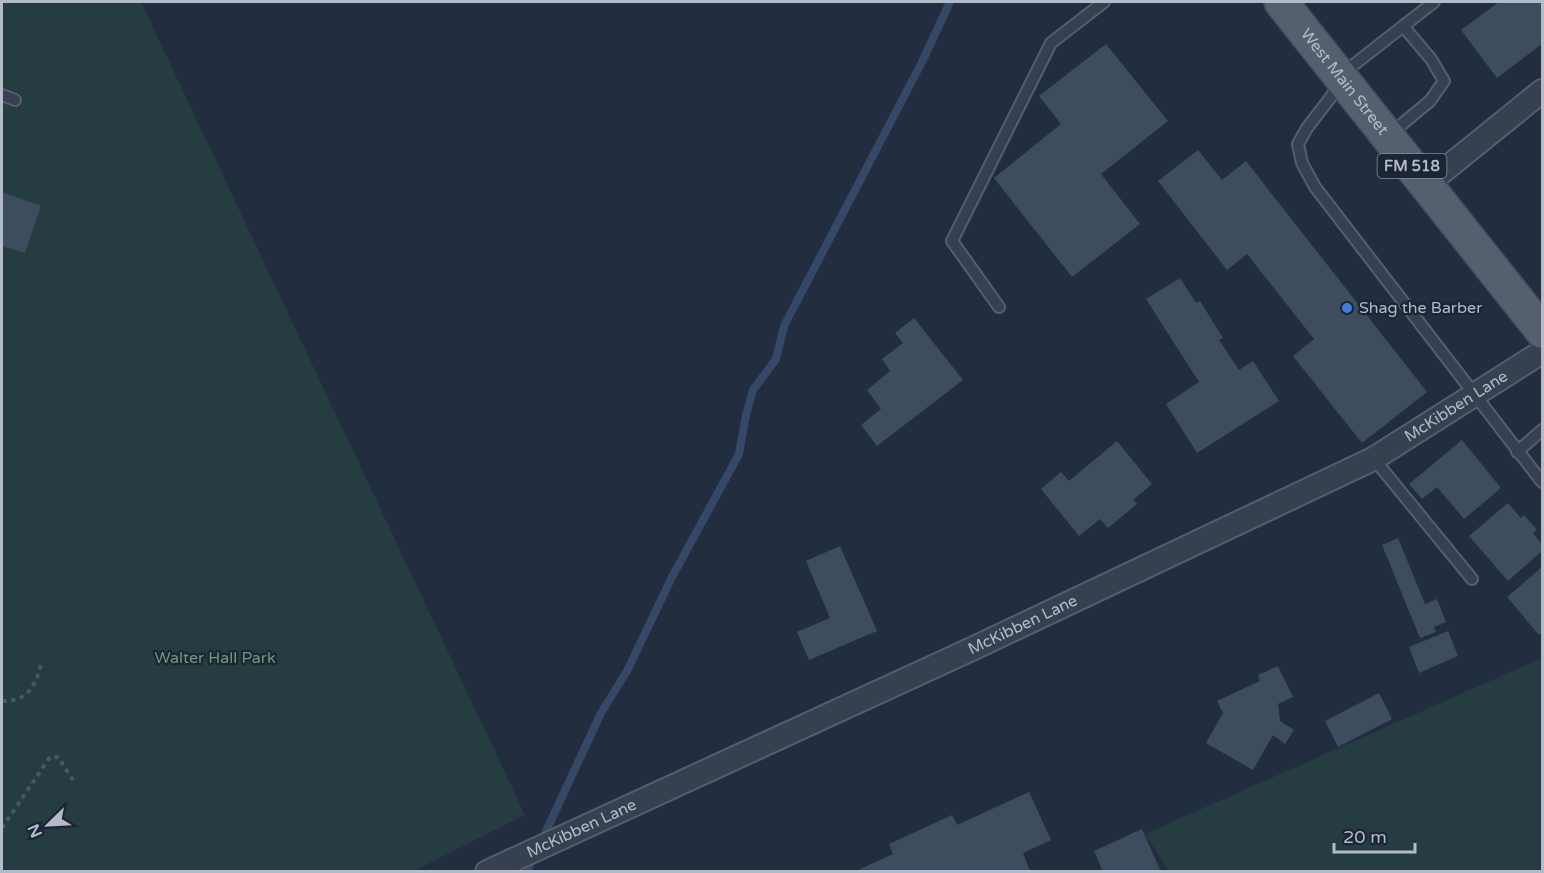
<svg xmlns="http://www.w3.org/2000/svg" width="1544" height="873" font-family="'Varela Round',sans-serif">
<rect width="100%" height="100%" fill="#222e40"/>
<path fill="#253d41" d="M2 2H141L525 815 414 871 2 872Z
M1542 658V871H1169L1145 834Z"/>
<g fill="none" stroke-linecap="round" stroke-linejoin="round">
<path stroke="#354868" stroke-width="8" d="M541 842 601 713 627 671 672 577 739 454 746 415 753 390 776 359 784 326 922 62 950 2
M527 872 534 856"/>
</g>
<path fill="#3e4c60" d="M1499 2H1542V44L1497 78 1461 30Z
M1106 44 1168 121 1101 174 1140 224 1072 277 994 178 1061 124 1039 96Z
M1198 150 1222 180 1246 161 1427 392 1362 443 1293 356 1314 339 1247 254 1227 270 1158 181Z
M2 192 41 206 25 253 2 246Z
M1180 278 1196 303 1200 301 1223 338 1219 340 1239 370 1253 361 1279 401 1197 453 1166 404 1199 382 1146 299Z
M914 318 963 380 877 446 861 425 881 409 867 390 890 371 882 359 903 343 895 333Z
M1462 440 1501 488 1464 519 1437 487 1422 499 1409 484Z
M1117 441 1152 484 1133 500 1137 504 1108 528 1100 519 1079 536 1041 489 1061 472 1069 481Z
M1508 503 1521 518 1524 515 1537 530 1533 533 1542 544V551L1508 581 1469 536Z
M1398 538 1425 604 1437 599 1446 622 1434 627 1436 632 1420 638 1382 545Z
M840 546 877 631 809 660 797 632 830 618 806 561Z
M1542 567V633L1539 635 1507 597Z
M1448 631 1458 656 1419 673 1409 647Z
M1278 666 1293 697 1278 704 1280 721 1294 730 1285 744 1273 735 1253 770 1206 743 1223 713 1217 701 1260 681 1258 675Z
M1379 693 1392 719 1338 747 1325 721Z
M1029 792 1051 840 1023 853 1030 871 1028 872H854L893 854 889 844 952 815 957 825Z
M1142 829 1161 872H1103L1094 851Z"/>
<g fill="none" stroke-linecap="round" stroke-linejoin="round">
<defs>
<path id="lane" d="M1342 74 1434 2
M1340 85 1307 128 1298 144 1302 163 1315 187 1542 482
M2 95 15 100
M1390 134 1430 101 1444 81 1431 59 1403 26
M999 307 952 241 1051 43 1104 2
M1517 452 1542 430
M1374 459 1472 579"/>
<g id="street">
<path d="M1427 184 1542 91"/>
<path id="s1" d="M487 872 974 648 1373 459 1542 352"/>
</g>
<g id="primary">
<path id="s2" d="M1281 2 1542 331"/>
</g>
</defs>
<use href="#lane" stroke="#555e6e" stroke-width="14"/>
<use href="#street" stroke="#555e6e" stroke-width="26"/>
<use href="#primary" stroke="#404959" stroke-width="36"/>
<path stroke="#435a5e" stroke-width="4" stroke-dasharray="4.5 4.5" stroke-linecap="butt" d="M2 701C29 702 36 684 42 661
M2 828 50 757H58L75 783"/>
<use href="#lane" stroke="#374050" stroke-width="10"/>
<use href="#street" stroke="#374050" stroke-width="22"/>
<use href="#primary" stroke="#555f70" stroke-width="33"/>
</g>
<circle fill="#3f7fe0" stroke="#1c2535" stroke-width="2" cx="1347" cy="308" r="6"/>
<g text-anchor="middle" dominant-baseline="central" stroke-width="4.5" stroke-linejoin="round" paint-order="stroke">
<rect fill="#1c2535" stroke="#868e9e" stroke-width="1.5" x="1377.5" y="154" width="69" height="24" rx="4.5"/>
<g font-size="15" font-weight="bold" fill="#b3bbcb">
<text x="1412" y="166">FM 518</text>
</g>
<g font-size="16" fill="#b3bbcb" stroke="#1c2535">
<text stroke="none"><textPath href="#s2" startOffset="102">West Main Street</textPath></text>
<text stroke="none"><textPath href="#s1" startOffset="1076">McKibben Lane</textPath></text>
<text stroke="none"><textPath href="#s1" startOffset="590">McKibben Lane</textPath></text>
<text stroke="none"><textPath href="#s1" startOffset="104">McKibben Lane</textPath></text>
</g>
<g font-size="16" fill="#b3bbcb" stroke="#1c2535" text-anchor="start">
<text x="1359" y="308">Shag the Barber</text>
</g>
<g font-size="16" fill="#689e77" stroke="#1c2535">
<text x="215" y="658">Walter Hall Park</text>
</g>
</g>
<rect width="1544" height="873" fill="none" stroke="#b3bbcb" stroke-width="6"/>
<g transform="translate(48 825) rotate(246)" stroke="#1c2535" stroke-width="4.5" paint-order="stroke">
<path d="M0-4.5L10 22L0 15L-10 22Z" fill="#b3bbcb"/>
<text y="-9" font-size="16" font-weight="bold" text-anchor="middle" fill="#b3bbcb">N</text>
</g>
<path d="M1334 843v9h81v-9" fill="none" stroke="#b3bbcb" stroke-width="3"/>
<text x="1343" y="843" font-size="18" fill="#b3bbcb" stroke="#1c2535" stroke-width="4.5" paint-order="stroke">20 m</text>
</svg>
